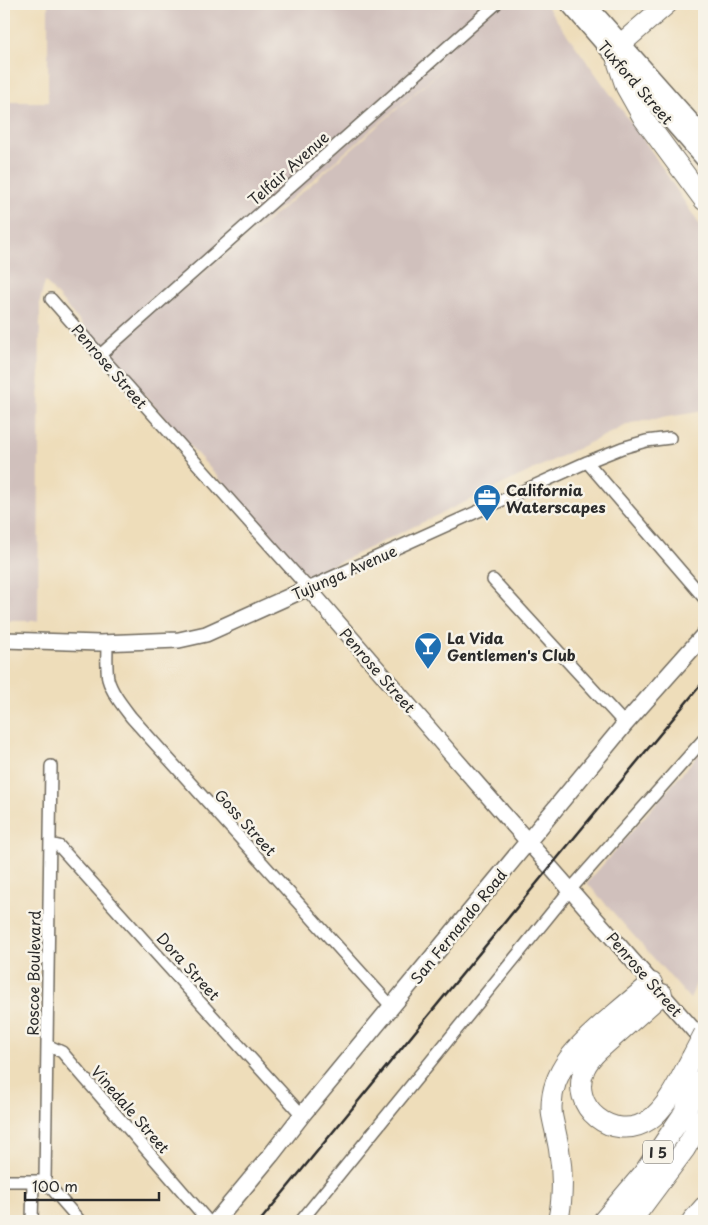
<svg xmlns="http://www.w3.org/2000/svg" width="708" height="1225" font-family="'Playpen Sans',sans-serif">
<rect width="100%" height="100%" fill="#f7f3e8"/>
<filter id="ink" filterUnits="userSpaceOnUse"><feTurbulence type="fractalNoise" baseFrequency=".02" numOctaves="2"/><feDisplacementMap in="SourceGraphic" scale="10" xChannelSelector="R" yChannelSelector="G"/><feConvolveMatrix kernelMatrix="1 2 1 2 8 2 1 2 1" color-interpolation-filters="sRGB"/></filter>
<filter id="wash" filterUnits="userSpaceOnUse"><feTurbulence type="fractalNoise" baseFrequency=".0096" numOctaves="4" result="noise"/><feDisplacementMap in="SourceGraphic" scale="20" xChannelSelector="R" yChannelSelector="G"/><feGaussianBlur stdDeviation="1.12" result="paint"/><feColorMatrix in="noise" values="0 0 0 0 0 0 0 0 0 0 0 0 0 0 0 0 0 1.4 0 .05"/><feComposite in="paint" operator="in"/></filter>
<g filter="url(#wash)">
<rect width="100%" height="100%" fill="#eeddba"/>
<path fill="#d0c0bc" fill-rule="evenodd" d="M48 4H545L648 146 699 224 704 242V411L631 423 308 577 108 355 45 281 40 301 38 621H4V102H48ZM468 47 308 187 166 306Z
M704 748V964L690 999 587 883Z"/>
</g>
<g filter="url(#ink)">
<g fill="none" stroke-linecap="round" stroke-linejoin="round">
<defs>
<path id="street" d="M51 299 100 355 308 588 587 462 622 448 646 441 670 438
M100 355 496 4
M587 462 704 598
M493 580 625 724
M107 643C107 655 106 667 108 679 112 693 122 705 131 717L392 1007
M50 844 59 846 302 1115
M47 1045 62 1052 208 1221
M4 1181H45
M45 1181 51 766
M45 1181 80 1221
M32 1221 33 1181
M301 1221 570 890 704 739"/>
<path id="secondary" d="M4 640 100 643 179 640 206 634 308 588 451 754 704 1042"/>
<path id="primary" d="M569 4 704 159
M587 4 704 136
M216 1221 271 1155 302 1115 625 724 704 635"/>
<path id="highway" d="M667 4 622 43 617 60 626 87 644 119 704 200
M662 994 599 1050C594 1055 588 1061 585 1068 567 1107 614 1144 649 1120 668 1107 681 1077 692 1057
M638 1212 685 1149 704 1117
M558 1221C563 1198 563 1173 559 1149 557 1137 554 1126 552 1115 547 1072 581 1042 611 1017 624 1006 638 994 652 983
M603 1221 643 1174 682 1116 704 1077
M622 1221 641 1197
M692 1221 704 1207"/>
</defs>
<use href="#street" stroke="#6f695d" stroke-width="14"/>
<use href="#secondary" stroke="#6f695d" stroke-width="18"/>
<use href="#primary" stroke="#6f695d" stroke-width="19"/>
<use href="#highway" stroke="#6f695d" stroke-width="22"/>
<use href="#street" stroke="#fff" stroke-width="11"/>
<use href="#secondary" stroke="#fff" stroke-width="15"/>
<use href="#primary" stroke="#fff" stroke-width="16"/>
<use href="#highway" stroke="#fff" stroke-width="20"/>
<path stroke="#2b2b2b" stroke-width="2.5" d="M260 1221 550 867 704 681"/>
<defs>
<path id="highway-bridge" d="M692 1057 704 1034"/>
</defs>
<use href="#highway-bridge" stroke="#6f695d" stroke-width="22" stroke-linecap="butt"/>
<use href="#highway-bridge" stroke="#fff" stroke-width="20"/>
</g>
</g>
<defs>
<symbol id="office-pin" viewBox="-11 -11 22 30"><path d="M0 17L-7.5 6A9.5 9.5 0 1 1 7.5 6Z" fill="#1f6fb2" stroke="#f7f3e8"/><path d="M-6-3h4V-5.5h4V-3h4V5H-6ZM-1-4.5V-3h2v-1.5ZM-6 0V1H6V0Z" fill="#fff"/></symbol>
<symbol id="bar-pin" viewBox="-11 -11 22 30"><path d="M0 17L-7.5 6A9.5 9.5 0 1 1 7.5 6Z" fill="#1f6fb2" stroke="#f7f3e8"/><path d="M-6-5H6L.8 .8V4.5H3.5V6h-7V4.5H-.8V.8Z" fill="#fff"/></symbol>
</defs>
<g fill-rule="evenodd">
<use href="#office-pin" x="471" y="482" width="32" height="43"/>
<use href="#bar-pin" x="412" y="630" width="32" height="43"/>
</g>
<g text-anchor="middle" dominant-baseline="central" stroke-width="5" stroke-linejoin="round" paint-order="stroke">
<rect fill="#f7f3e8" stroke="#686764" stroke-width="1" x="643" y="1140.5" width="30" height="23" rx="4"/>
<g font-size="14" font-weight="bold" fill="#2b2b2b">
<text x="658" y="1152">I 5</text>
</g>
<g font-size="15" fill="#2b2b2b" stroke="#f7f3e8">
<text transform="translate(636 82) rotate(49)">Tuxford Street</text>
<text transform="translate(288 168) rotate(-42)">Telfair Avenue</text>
<text transform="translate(110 366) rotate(49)">Penrose Street</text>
<text transform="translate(344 572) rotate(-24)">Tujunga Avenue</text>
<text transform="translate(378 670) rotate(49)">Penrose Street</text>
<text transform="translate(246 822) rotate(48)">Goss Street</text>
<text transform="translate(458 926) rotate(-51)">San Fernando Road</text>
<text transform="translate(189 966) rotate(48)">Dora Street</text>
<text transform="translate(33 973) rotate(-89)">Roscoe Boulevard</text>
<text transform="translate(645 974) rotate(49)">Penrose Street</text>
<text transform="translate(131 1109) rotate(49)">Vinedale Street</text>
</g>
<g font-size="15" font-weight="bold" fill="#2b2b2b" stroke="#f7f3e8" text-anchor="start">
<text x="506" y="489">California<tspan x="506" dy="17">Waterscapes</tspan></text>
<text x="447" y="637">La Vida<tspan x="447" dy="17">Gentlemen's Club</tspan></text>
</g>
</g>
<rect width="708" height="1225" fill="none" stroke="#f7f3e8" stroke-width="20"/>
<path d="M25 1192v8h134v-8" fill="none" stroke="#2b2b2b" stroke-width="2.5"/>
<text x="32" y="1192" font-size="15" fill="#2b2b2b" stroke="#f7f3e8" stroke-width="4" paint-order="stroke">100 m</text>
</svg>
